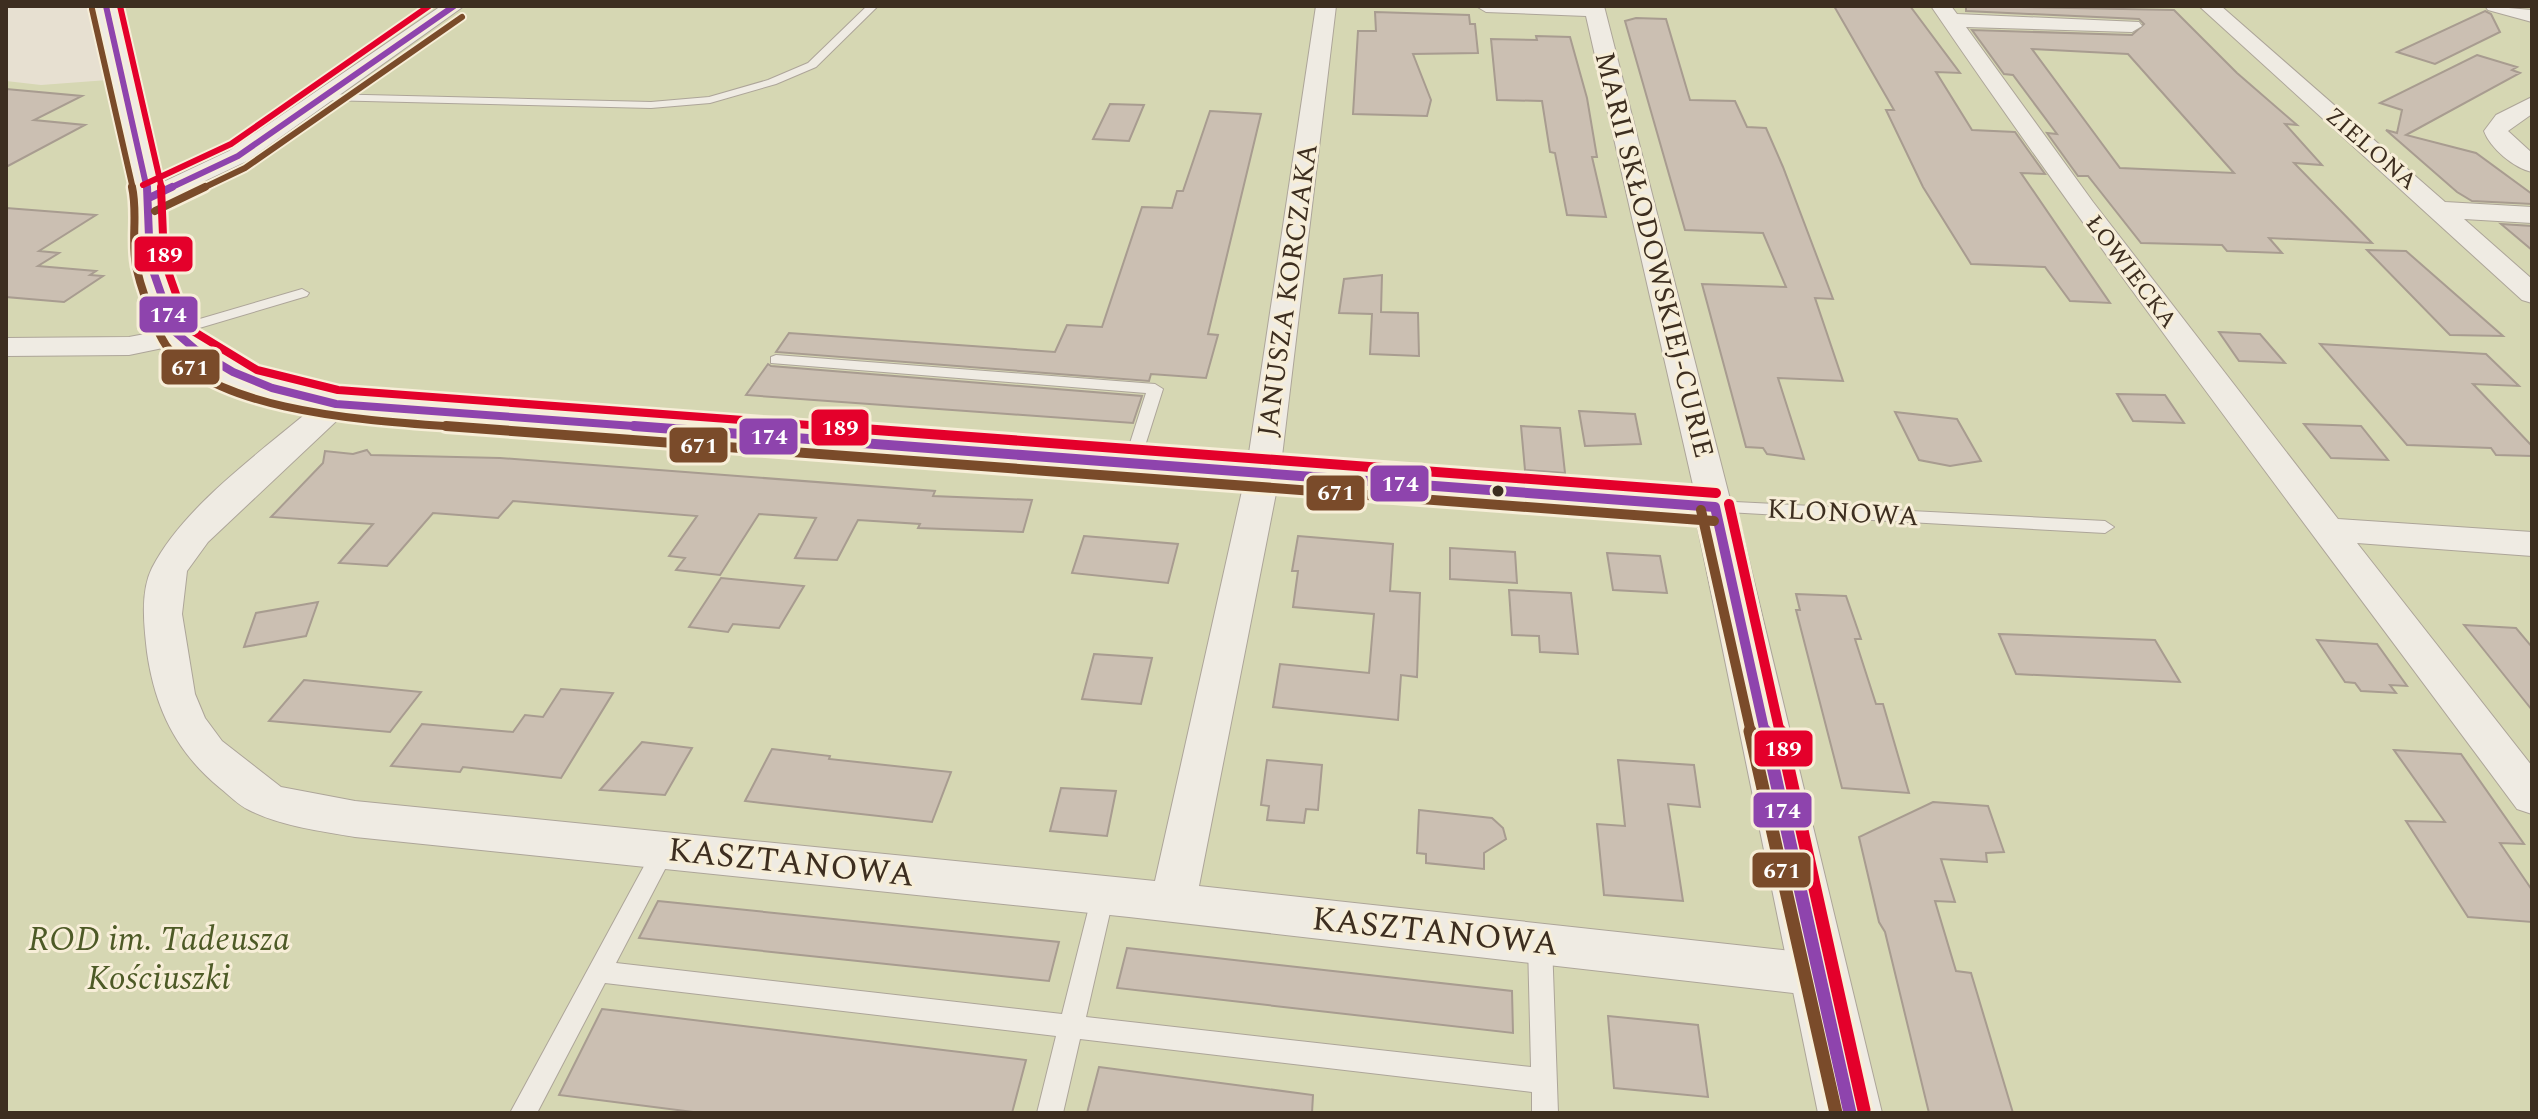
<svg xmlns="http://www.w3.org/2000/svg" width="2538" height="1119" font-family="Spectral,serif">
<rect width="100%" height="100%" fill="#e7e0d1"/>
<path fill="#d6d7b3" d="M101 6H2532V1113H6V81L41 85 121 79Z"/>
<path fill="#cbbfb2" stroke="#a89c90" stroke-width="2" fill-rule="evenodd" d="M1834 6H1910L1960 73 1936 72 1972 130 2015 132 2045 174 2021 173 2110 303 2070 301 2045 267 1971 264 1923 187 1886 110H1894Z
M1966 6 2174 10 2237 73 2297 125 2285 124 2322 165 2294 163 2372 243 2269 238 2282 253 2227 251 2222 245 2141 243 2088 176H2078L2047 133 2057 134 2013 75 2004 74 1972 30 2132 35 2144 24 2139 19 1966 11ZM2032 49 2128 54 2234 173 2120 168Z
M2485 11 2491 14 2500 32 2435 64 2397 52Z
M1375 12 1469 15 1470 24H1475L1478 53 1413 54 1431 100 1427 116 1353 114 1358 31H1376Z
M1636 18 1666 19 1690 100 1735 101 1747 127 1766 128 1783 167 1833 299 1815 298 1843 381 1778 378 1804 459 1767 454 1763 448 1746 447 1702 284 1786 287 1763 233 1685 230 1625 21Z
M1536 36 1570 37 1587 98 1597 157H1592L1606 217 1567 215 1555 153 1550 152 1542 101 1497 100 1491 39 1537 40Z
M2477 55 2517 67 2512 70 2520 73 2406 135 2476 153 2532 194V204L2472 201 2457 192 2386 130 2397 133 2402 110 2380 103Z
M6 89 82 96 34 120 85 125 6 167Z
M1110 104 1144 105 1129 141 1093 139Z
M1210 111 1261 114 1208 334 1218 335 1206 378 1151 374 1149 381 776 352 789 333 1055 352 1067 325 1102 327 1142 207 1172 208 1177 191H1183Z
M6 208 96 215 39 251 59 253 38 266 96 271 90 275 103 276 64 302 6 297Z
M2501 224 2532 226V250Z
M2367 250 2406 251 2503 336 2450 335Z
M1382 275 1381 312 1418 313 1419 356 1370 354 1372 314 1339 313 1344 279Z
M2219 332 2260 334 2285 363 2239 361Z
M2320 344 2486 354 2519 386 2473 384 2532 446V456L2496 455 2491 448 2407 445Z
M768 364 771 366 1142 396 1133 423 746 395Z
M2117 394 2165 395 2184 423 2133 421Z
M1579 411 1635 414 1641 444 1585 446Z
M1895 412 1957 419 1981 461 1950 466 1919 460Z
M2304 424 2361 426 2388 460 2331 458Z
M1521 426 1560 428 1565 473 1525 470Z
M367 450 371 455 500 458 935 491 933 496 1032 500 1023 532 918 528 920 524 858 520 837 560 795 558 816 518 759 514 720 575 676 570 685 558 669 556 697 516 513 501 498 518 433 513 387 566 339 563 373 524 271 517 323 463 325 451 353 454Z
M1084 536 1178 544 1168 583 1072 573Z
M1298 536 1393 544 1390 591 1420 593 1417 677 1401 675 1398 720 1273 707 1280 664 1369 673 1374 614 1293 607 1298 571H1292Z
M1450 548 1515 552 1517 583 1450 579Z
M1607 553 1660 556 1667 593 1613 590Z
M721 578 804 586 779 628 733 624 728 632 689 627Z
M1509 590 1571 593 1578 654 1540 652 1539 636 1512 635Z
M1796 594 1846 596 1861 639H1855L1876 704H1883L1909 793 1842 788 1796 610H1800Z
M318 602 306 636 244 647 256 613Z
M2464 625 2516 628 2532 647V710Z
M1999 634 2155 640 2180 682 2016 674Z
M2317 640 2377 644 2407 686 2390 685 2396 693 2361 691 2355 683 2345 682Z
M1094 654 1152 658 1141 704 1082 699Z
M304 680 421 692 390 732 269 721Z
M561 689 613 693 561 778 463 767 460 772 391 766 422 724 513 732 525 715 543 717Z
M642 742 692 748 665 795 600 790Z
M772 749 830 756 829 759 951 772 932 822 745 801Z
M2394 750 2461 754 2524 844 2500 843 2532 890V922L2468 917 2406 821 2445 822Z
M1267 760 1322 765 1318 810 1306 809 1304 823 1267 820 1269 806 1261 805Z
M1618 760 1694 765 1700 807 1668 804 1683 901 1604 895 1597 824 1625 826Z
M1061 788 1116 791 1107 836 1050 831Z
M1933 802 1988 806 2004 852 1986 853 1987 862 1941 859 1955 902 1935 901 1956 971 1971 973 2013 1113H1929L1885 932 1879 922 1859 837Z
M1419 810 1492 818 1503 828 1506 839 1484 853V869L1426 863V854L1417 853Z
M658 901 1059 942 1049 981 639 938Z
M1127 948 1512 991 1513 1033 1117 988Z
M602 1009 1026 1060 1012 1113H701L559 1095Z
M1608 1016 1698 1025 1708 1097 1614 1088Z
M1099 1067 1313 1095 1312 1113H1087Z"/>
<g fill="none" stroke-linecap="round" stroke-linejoin="round">
<defs>
<path id="service" d="M867 6H878L816 67 776 84 710 103 651 108 324 100 318 97 324 94 651 102 709 97 768 80 808 63Z
M302 289 309 293 307 296 179 334H169L167 331 169 328Z
M776 355 1155 384 1163 389 1139 465 1131 470 1123 465 1146 393 771 363V357Z
M1715 501 2105 521 2114 527 2105 533 1709 511 1706 507 1709 503Z
M664 841 672 844 675 850 616 963 1062 1014 1092 895 1095 888 1103 885 1111 888 1114 895 1086 1017 1531 1067 1528 943 1532 936 1540 933 1548 936 1552 943 1558 1113H1532V1092L1080 1039 1063 1113H1037L1056 1036 605 983 537 1113H510L656 844Z"/>
<path id="minor" d="M441 6H464L247 161 158 203H140L136 198 140 193 229 151Z
M1316 6H1336L1280 473 1199 886 1819 954 1836 960 1843 975 1836 990 1819 996 1129 917 355 837C320 831 281 826 249 810 238 805 229 795 220 788 176 752 155 708 147 652 144 626 140 592 152 568 186 502 270 446 325 397H347L352 404 347 411 208 542 187 571 182 614 195 694 205 718 222 741 281 787 355 801 1155 881 1246 473Z
M1476 6H1604L1732 507 1727 515 1715 518 1703 515 1698 507 1586 16 1486 12Z
M1931 6H1951L1957 14 2139 22 2142 26 2132 32 1966 27 2093 202 2338 519 2532 532V556L2357 543 2532 766V814L2517 809C2320 543 2118 280 1931 6Z
M2199 6H2221L2445 202 2532 207V223L2464 219 2532 279V303L2522 300Z
M2485 6 2532 10V22L2488 10Z
M2532 97V114L2508 131 2532 153V172C2514 168 2490 148 2484 131L2496 115Z
M177 328 187 331 192 337 187 343 129 355 6 356V338L129 337Z"/>
<path id="tertiary" d="M94 6H118L165 198 167 262 192 331 265 374 336 392 1715 493 1730 497 1736 507 1882 1113H1818L1696 519 336 416 238 391 184 360 159 337 133 262V198Z"/>
</defs>
<use href="#service" stroke="#ada599" stroke-width="2"/>
<use href="#minor" stroke="#ada599" stroke-width="2"/>
<use href="#tertiary" stroke="#ada599" stroke-width="2"/>
<use href="#service" fill="#efebe3" fill-rule="evenodd"/>
<use href="#minor" fill="#efebe3" fill-rule="evenodd"/>
<use href="#tertiary" fill="#efebe3" fill-rule="evenodd"/>
<defs>
<path id="bus-1-far3" d="M106 6 147 189
M168 189 238 156 454 6"/>
<path id="bus-1-far2" d="M147 187 150 262 174 331 196 350 233 372 272 388 336 404 661 428
M149 198 172 187"/>
<path id="bus-1-far1" d="M634 426 1715 507
M1715 507 1765 733"/>
<path id="bus-1" d="M1765 731 1850 1113"/>
<path id="bus-2-far3" d="M92 9 133 189
M201 189 245 168 462 17"/>
<path id="bus-2-far2" d="M132 187C138 213 131 240 136 266 141 288 151 315 160 335 199 417 395 422 473 428
M155 211 205 187"/>
<path id="bus-2-far1" d="M446 426 1714 521
M1701 510 1751 733"/>
<path id="bus-2" d="M1750 731 1836 1113"/>
<path id="bus-3-far3" d="M120 6 162 189
M143 185 231 144 429 6"/>
<path id="bus-3-far2" d="M161 187 164 260 188 328 257 370 338 390 850 428"/>
<path id="bus-3-far1" d="M823 426 1716 493
M1729 504 1780 733"/>
<path id="bus-3" d="M1780 731 1864 1110"/>
</defs>
<use href="#bus-1-far3" stroke="#f7eed8" stroke-width="10"/>
<use href="#bus-1-far2" stroke="#f7eed8" stroke-width="13"/>
<use href="#bus-1-far1" stroke="#f7eed8" stroke-width="16"/>
<use href="#bus-1" stroke="#f7eed8" stroke-width="19"/>
<use href="#bus-2-far3" stroke="#f7eed8" stroke-width="10"/>
<use href="#bus-2-far2" stroke="#f7eed8" stroke-width="13"/>
<use href="#bus-2-far1" stroke="#f7eed8" stroke-width="16"/>
<use href="#bus-2" stroke="#f7eed8" stroke-width="19"/>
<use href="#bus-3-far3" stroke="#f7eed8" stroke-width="10"/>
<use href="#bus-3-far2" stroke="#f7eed8" stroke-width="13"/>
<use href="#bus-3-far1" stroke="#f7eed8" stroke-width="16"/>
<use href="#bus-3" stroke="#f7eed8" stroke-width="19"/>
<use href="#bus-1-far3" stroke="#8e44ad" stroke-width="6"/>
<use href="#bus-1-far2" stroke="#8e44ad" stroke-width="8"/>
<use href="#bus-1-far1" stroke="#8e44ad" stroke-width="10"/>
<use href="#bus-1" stroke="#8e44ad" stroke-width="13"/>
<use href="#bus-2-far3" stroke="#7a4b2a" stroke-width="6"/>
<use href="#bus-2-far2" stroke="#7a4b2a" stroke-width="8"/>
<use href="#bus-2-far1" stroke="#7a4b2a" stroke-width="10"/>
<use href="#bus-2" stroke="#7a4b2a" stroke-width="13"/>
<use href="#bus-3-far3" stroke="#e4002b" stroke-width="6"/>
<use href="#bus-3-far2" stroke="#e4002b" stroke-width="8"/>
<use href="#bus-3-far1" stroke="#e4002b" stroke-width="10"/>
<use href="#bus-3" stroke="#e4002b" stroke-width="13"/>
</g>
<circle fill="#3d2e20" stroke="#f7eed8" stroke-width="3" cx="1498" cy="491" r="7"/>
<g text-anchor="middle" dominant-baseline="central" stroke-width="6" stroke-linejoin="round" paint-order="stroke">
<g font-size="24" fill="#3d2e20" stroke="#f7eed8">
<text transform="translate(2371 149) rotate(41)">ZIELONA</text>
<text transform="translate(2131 272) rotate(53)">ŁOWIECKA</text>
</g>
<g font-size="28" fill="#3d2e20" stroke="#f7eed8">
<text transform="translate(1654 255) rotate(76)">MARII SKŁODOWSKIEJ-CURIE</text>
<text transform="translate(1288 290) rotate(-82)">JANUSZA KORCZAKA</text>
<text transform="translate(1843 513) rotate(3)">KLONOWA</text>
</g>
<g font-size="34" fill="#3d2e20" stroke="#f7eed8">
<text transform="translate(791 863) rotate(6)">KASZTANOWA</text>
<text transform="translate(1435 932) rotate(6)">KASZTANOWA</text>
</g>
<g font-size="34" font-style="italic" fill="#4d5a26" stroke="#f7eed8">
<text x="159" y="940">ROD im. Tadeusza<tspan x="159" dy="39">Kościuszki</tspan></text>
</g>
</g>
<g stroke="#f7eed8" stroke-width="3">
<rect x="133" y="235" width="61" height="38" rx="8" fill="#e4002b"/>
<rect x="138" y="295" width="61" height="39" rx="8" fill="#8e44ad"/>
<rect x="160" y="348" width="61" height="38" rx="8" fill="#7a4b2a"/>
<rect x="810" y="408" width="60" height="39" rx="8" fill="#e4002b"/>
<rect x="738" y="417" width="61" height="39" rx="8" fill="#8e44ad"/>
<rect x="668" y="426" width="61" height="38" rx="8" fill="#7a4b2a"/>
<rect x="1369" y="464" width="61" height="39" rx="8" fill="#8e44ad"/>
<rect x="1305" y="474" width="61" height="38" rx="8" fill="#7a4b2a"/>
<rect x="1753" y="729" width="61" height="39" rx="8" fill="#e4002b"/>
<rect x="1752" y="791" width="61" height="38" rx="8" fill="#8e44ad"/>
<rect x="1751" y="851" width="61" height="38" rx="8" fill="#7a4b2a"/>
</g>
<g font-size="22" text-anchor="middle" font-weight="bold" fill="#fff">
<text x="164" y="262">189</text>
<text x="168" y="322">174</text>
<text x="190" y="375">671</text>
<text x="840" y="435">189</text>
<text x="769" y="444">174</text>
<text x="699" y="453">671</text>
<text x="1400" y="491">174</text>
<text x="1336" y="500">671</text>
<text x="1783" y="756">189</text>
<text x="1782" y="818">174</text>
<text x="1782" y="878">671</text>
</g>
<rect width="2538" height="1119" fill="none" stroke="#3d2e20" stroke-width="16"/>
</svg>
